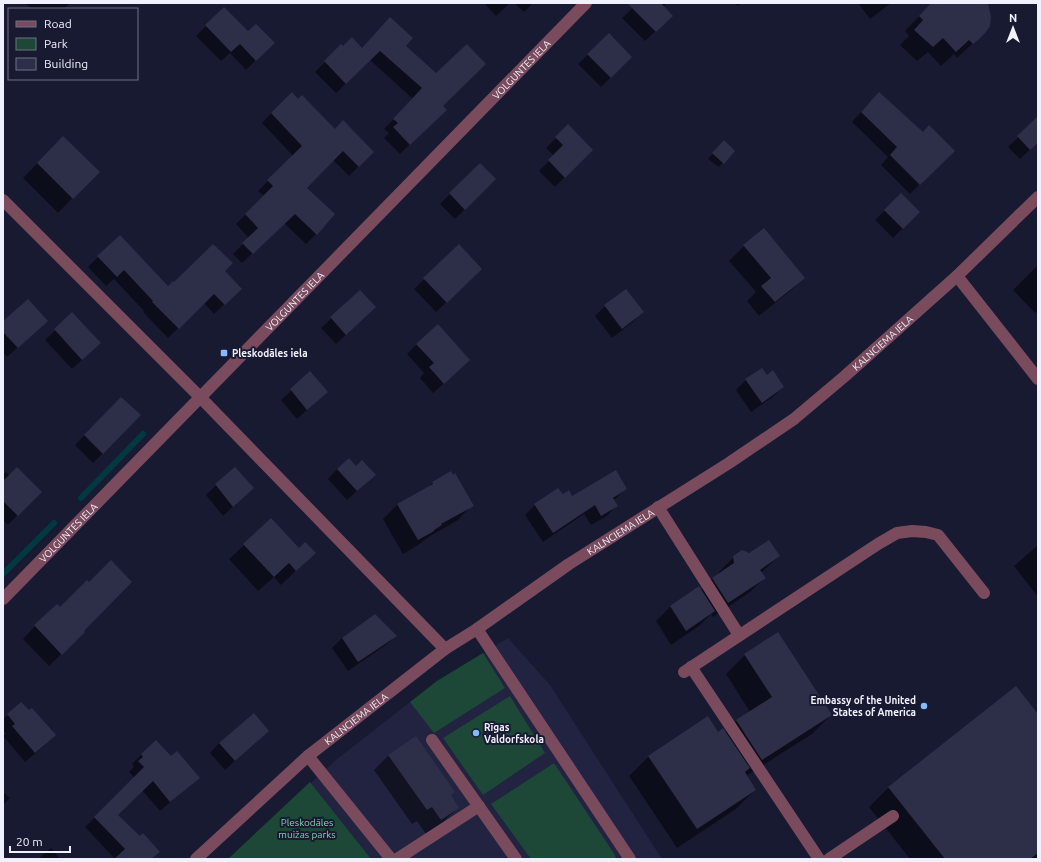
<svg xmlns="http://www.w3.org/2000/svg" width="1041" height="862" font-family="Ubuntu,sans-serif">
<rect width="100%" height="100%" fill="#181a31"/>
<path fill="#212340" d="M508 638 550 685 662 859H228L337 759 437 681Z"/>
<path fill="#1d4736" d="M483 653 505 688 434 733 410 702 437 681Z
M510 696 545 753 483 795 443 738Z
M554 763 615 855 616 859H531L491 804Z
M310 782 371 859H228Z"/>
<path fill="#0007" d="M25 3H70L64 9H32Z
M484 3H510L496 16Z
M514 3H533L524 12Z
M638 3H667L663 7 662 25 645 41 622 18Z
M734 3H741L738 6Z
M858 3H891L870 19Z
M932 3H987L985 32 957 58 954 54 941 66 928 52 917 61 900 45 909 36 905 31Z
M224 8 248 33 273 43 246 70 230 53 221 61 196 36Z
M609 34 631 57 601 87 578 64Z
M341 46 343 47 362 49 405 46 436 75 442 106 445 110 400 154 384 138 389 133 384 129 413 99 370 60 336 93 315 72Z
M298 100 335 130 373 152 349 176 333 160 306 188 316 234 306 244 284 223 242 263 233 254 249 238 236 224 264 196 258 191 293 156 262 123 271 113Z
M869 103 953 151 910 194 881 165 888 157 852 122Z
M1035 121 1038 124V142L1020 159 1008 147Z
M568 126 592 150 555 187 539 171 554 156 546 148Z
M63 137 98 172 58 213 23 178Z
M719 146 734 151 719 167 708 159Z
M480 164 495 179 455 219 440 204Z
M901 194 919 212 893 238 875 220Z
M459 246 471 279 436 312 414 289Z
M744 246 804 278 789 292 759 316 747 301 756 292 729 261Z
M98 257 168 287 174 283 223 271 240 289 214 314 204 303 168 338 143 312 144 311 114 279 106 286 88 267Z
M1038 265V310L1035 313 1013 290Z
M360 291 365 317 336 344 321 328Z
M605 306 642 312 633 322 612 338 595 316Z
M72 314 90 352 72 369 45 340Z
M3 323 37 330 7 357 3 352Z
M417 344 459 370 433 393 420 378 424 373 407 354Z
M310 373 317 401 297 419 281 400Z
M746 380 783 387 773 397 751 412 736 390Z
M121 398 103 453 93 463 75 445Z
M356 467 375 475 347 500 328 479 337 469Z
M6 472 10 476 40 492 8 525 3 520V474Z
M451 473 472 505 458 520 430 536 418 545 403 554 383 519 398 504 428 488 432 483Z
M216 485 253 488 223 516 206 495Z
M626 489 613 501 616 506 607 516 591 525 584 514 543 542 525 515 535 505 562 496 572 497Z
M244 545 299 549 314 553 281 585 274 577 258 591 229 559Z
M1038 545V597L1014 566Z
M749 554 779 556 761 573 764 578 750 592 713 617 711 614 699 626 671 645 656 621 671 606 701 590 712 579 719 574V572L734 557Z
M375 615 396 636 386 645 348 671 332 648 342 638Z
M35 626 82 631 84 632 49 666 23 639Z
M745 655 831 715 812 734 746 776 755 790 736 809 677 848 629 776 649 756 717 733H725L736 721 750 712 726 674Z
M1016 687 1038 715V859H910L869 807 888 788Z
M8 715 45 745 25 762 3 736 6 734 3 730V719Z
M268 731 225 770 210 753 219 743Z
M141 755 171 758 198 778 160 811 142 790 117 815 140 838 158 852 151 859H115L85 827 135 778 129 772 134 767 132 764Z
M389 755 450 796 458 808 443 822 426 834 417 821 412 824 374 770Z
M3 792 10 798 3 805Z
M51 848 60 859H38Z"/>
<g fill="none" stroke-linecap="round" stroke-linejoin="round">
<path stroke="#003a40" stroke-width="6" d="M81 498 143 434
M3 574 54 523"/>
</g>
<path fill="#2d2f48" d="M627 3H661L673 16 656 32Z
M931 3H988L991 17 990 26 986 32 978 40 973 44 969 40 956 52 943 38 933 47 914 30 923 20 919 16Z
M224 7 248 31 256 24 275 43 256 61 240 44 231 52 205 25Z
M390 17 413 38 406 46 436 73 467 44 486 64 443 106 447 110 410 145 393 127 398 123 393 119 422 88 380 51 346 84 324 61 341 44 343 46 352 37 362 48Z
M609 33 632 57 611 78 587 54Z
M292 92 298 99 302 95 335 129 343 120 374 152 359 167 343 151 307 188 335 214 317 235 295 214 253 254 242 243 258 228 245 214 273 186 267 180 302 146 271 113Z
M879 92 923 132 929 125 955 151 920 185 890 155 897 147 861 112Z
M1038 116V143L1030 150 1017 136Z
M568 124 593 150 565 178 548 160 563 145 555 137Z
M63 136 100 172 73 199 37 163Z
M724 140 735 151 724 164 712 153Z
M480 163 496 179 465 210 449 193Z
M901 193 920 212 903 229 884 210Z
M764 228 805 278 775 302 761 286 771 278 743 245Z
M120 235 168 286 173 281 174 282 213 244 233 263 225 271 242 289 225 305 214 294 179 329 152 302 153 301 124 270 117 277 97 256Z
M459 244 482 269 447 303 423 278Z
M626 289 644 312 622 329 604 305Z
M360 290 376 307 346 335 330 317Z
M28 299 48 321 18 348 3 332V321Z
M72 312 101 343 82 360 54 329Z
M438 324 470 360 444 384 429 367 434 363 416 344Z
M762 368 767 375 773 370 784 387 762 403 745 379Z
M310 371 328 392 307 410 290 389Z
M121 397 141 415 103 454 84 435Z
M349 458 356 466 362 460 376 475 357 491 337 469Z
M17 467 42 492 18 516 3 501V481Z
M235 467 254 488 233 507 215 484Z
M616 470 627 489 613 498 618 506 601 516 595 505 553 533 534 504 558 488 563 494 569 490 572 496Z
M451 471 453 475 455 473 474 506 441 524 442 525 434 530V531L418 540 397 504 433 484 432 482Z
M271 518 299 548 305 542 316 553 296 571 289 563 274 577 243 544Z
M769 540 780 556 760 570 766 578 728 603 712 578 734 563 733 556 742 550 749 553Z
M111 560 132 582 84 631 85 632 62 655 34 625 57 604 60 607 87 580 89 582Z
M699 586 715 611 686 631 670 606Z
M375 614 397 636 358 662 342 638Z
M778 632 832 715 762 760 736 720 772 697 744 654Z
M1016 686 1038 714V853L1030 859H945L888 787Z
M21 702 29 710 32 708 56 735 35 753 12 726 15 724 7 714Z
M254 713 269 731 235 761 219 743Z
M708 716 718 732 723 728 750 768 745 772 756 790 697 829 648 756Z
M416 736 455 792 451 795 459 808 441 820 432 807 427 810 388 755Z
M156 740 171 756 177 751 200 778 170 802 153 781 118 815 140 836 143 833 160 852 151 859H114L125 849 94 817 144 767 138 761 143 757 141 754Z"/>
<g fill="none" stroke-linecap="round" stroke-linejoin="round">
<g stroke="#794b5d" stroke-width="12">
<path d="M3 200 201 398 445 649"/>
<path d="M957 276 1038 379"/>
<path d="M658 507 739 635"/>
<path id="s1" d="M3 599 586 3"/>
<path d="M477 629 630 859"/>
<path d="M691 667 819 859"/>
<path d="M684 672 878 544 897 533 912 531 926 532 938 535 984 593"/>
<path d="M432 740 516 859"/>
<path d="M308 756 391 859"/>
<path id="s2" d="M196 859 308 756 445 649 477 629 569 564 729 463 794 419 845 376 957 276 1038 197"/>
<path d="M397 859 479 806"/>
<path d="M829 859 893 816"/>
</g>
</g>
<g fill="#85bbfb" stroke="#181a31" stroke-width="1.5">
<rect x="220" y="349" width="8" height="8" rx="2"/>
<circle cx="924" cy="706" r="4"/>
<circle cx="476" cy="733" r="4"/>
</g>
<g text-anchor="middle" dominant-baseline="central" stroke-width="4" stroke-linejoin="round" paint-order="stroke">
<g font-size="10" fill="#eff1fe" stroke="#181a31">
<text stroke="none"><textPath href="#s1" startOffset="741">VOLGUNTES IELA</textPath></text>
<text stroke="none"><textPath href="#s1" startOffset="417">VOLGUNTES IELA</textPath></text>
<text stroke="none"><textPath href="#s2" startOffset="861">KALNCIEMA IELA</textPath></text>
<text stroke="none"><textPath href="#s2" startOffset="537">KALNCIEMA IELA</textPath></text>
<text stroke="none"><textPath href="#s1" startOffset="93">VOLGUNTES IELA</textPath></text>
<text stroke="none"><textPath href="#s2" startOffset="213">KALNCIEMA IELA</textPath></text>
</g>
<g font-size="10" font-weight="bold" fill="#eff1fe" stroke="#181a31" text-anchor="start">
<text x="232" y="353">Pleskodāles iela</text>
<text x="916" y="700" text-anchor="end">Embassy of the United<tspan x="916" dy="12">States of America</tspan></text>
<text x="484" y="727">Rīgas<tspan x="484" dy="12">Valdorfskola</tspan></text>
</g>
<g font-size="10" fill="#6fdcb0" stroke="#181a31">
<text x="307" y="822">Pleskodāles<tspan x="307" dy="12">muižas parks</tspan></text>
</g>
</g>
<rect width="1041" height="862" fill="none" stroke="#eff1fe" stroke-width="8"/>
<rect x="8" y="8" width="130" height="72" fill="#181a31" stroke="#6e7083"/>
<rect x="16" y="21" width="20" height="6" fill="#794b5d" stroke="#6e7083"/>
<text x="44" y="28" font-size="12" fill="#eff1fe">Road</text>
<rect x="16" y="38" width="20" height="12" fill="#1d4736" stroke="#6e7083"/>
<text x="44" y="48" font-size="12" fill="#eff1fe">Park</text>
<rect x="16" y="58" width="20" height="12" fill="#2d2f48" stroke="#6e7083"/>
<text x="44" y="68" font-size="12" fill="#eff1fe">Building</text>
<g transform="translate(1013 28)" stroke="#181a31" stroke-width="3" paint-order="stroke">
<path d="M0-3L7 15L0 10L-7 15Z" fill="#eff1fe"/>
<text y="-6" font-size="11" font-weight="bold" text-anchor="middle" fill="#eff1fe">N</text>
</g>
<path d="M10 846v6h60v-6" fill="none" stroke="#eff1fe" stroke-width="2"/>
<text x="16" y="846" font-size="12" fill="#eff1fe" stroke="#181a31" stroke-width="3" paint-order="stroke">20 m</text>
</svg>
